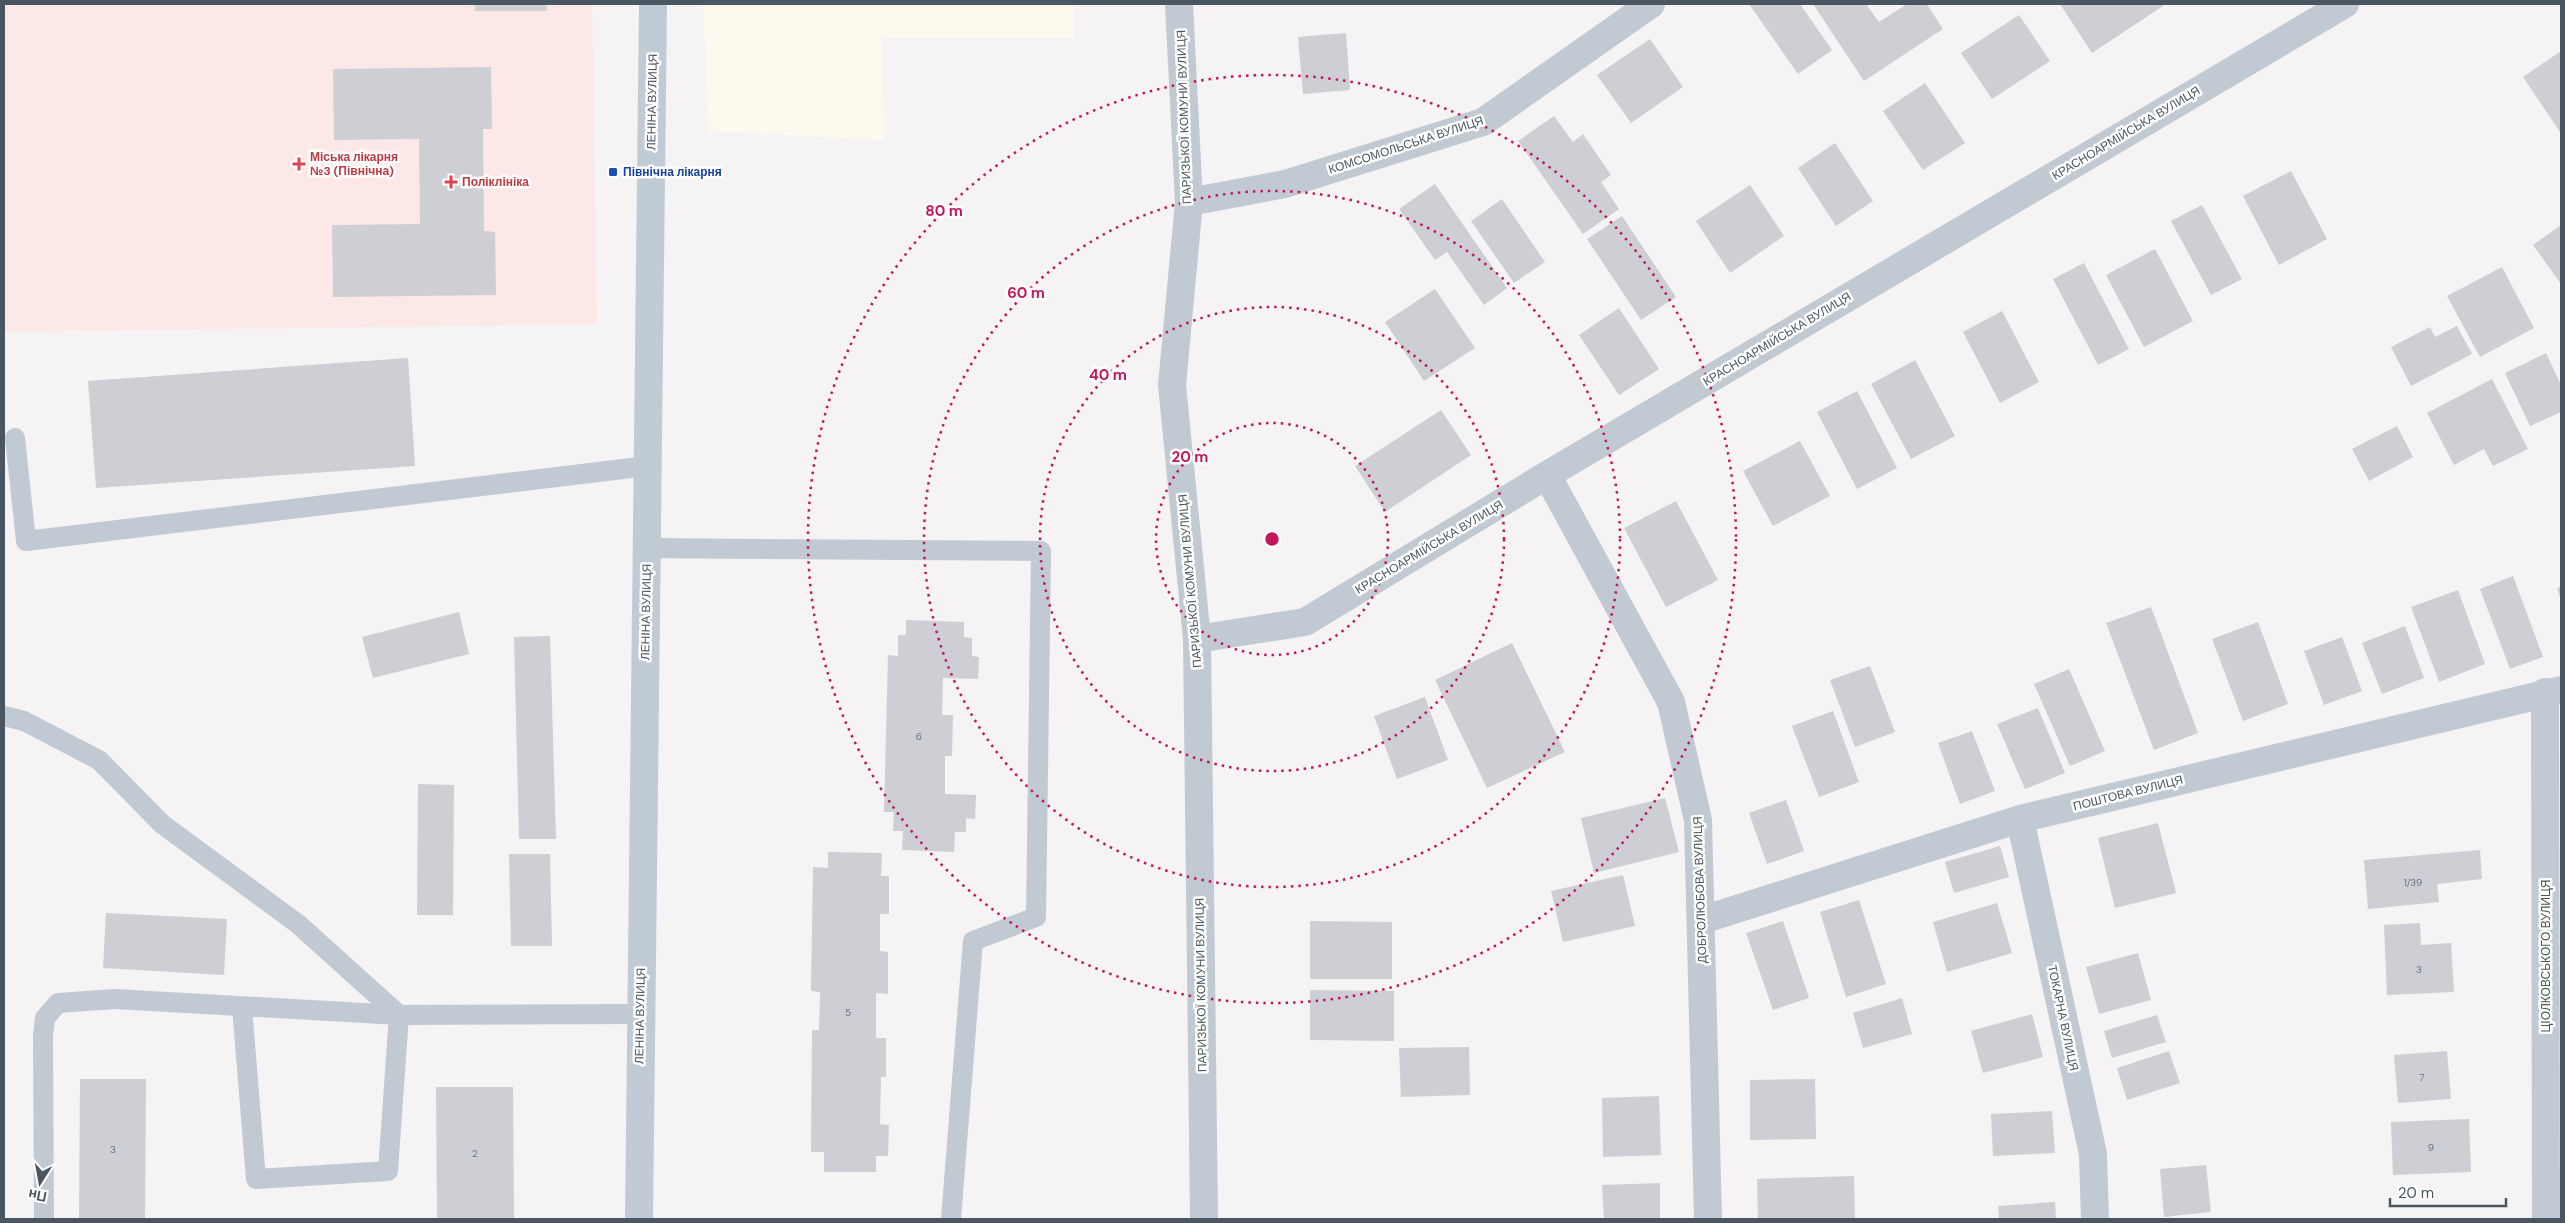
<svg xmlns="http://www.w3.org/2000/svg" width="2565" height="1223" font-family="'DM Sans',sans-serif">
<rect width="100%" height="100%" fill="#f5f3f3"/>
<path fill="#fdf9ef" d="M703 4H1073L1074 38H882L884 140 709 131Z"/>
<path fill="#fce8e6" d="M4 4H592L597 324 4 332Z"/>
<path fill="#cdcfd5" d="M475 4H547V11H475Z
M1749 4H1800L1832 50 1798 74Z
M1813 4H1866L1879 22 1907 4H1927L1943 29 1864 81Z
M2060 4H2162L2163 6 2092 53Z
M2019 15 2050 61 1992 99 1961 53Z
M1346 33 1350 90 1303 94 1298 37Z
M1650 39 1683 87 1631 123 1597 75Z
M2561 51V131L2560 132 2523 77Z
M491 67 492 129H483L484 231 495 232 496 295 333 297 332 225 420 224 419 139 334 140 333 69Z
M1925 83 1965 143 1923 170 1883 111Z
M1554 116 1573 142 1583 134 1611 175 1601 182 1619 209 1583 234 1518 141Z
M1835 143 1873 201 1836 226 1798 168Z
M2291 171 2327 239 2279 265 2243 196Z
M1435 184 1507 288 1484 305 1447 252 1435 260 1399 209Z
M1750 185 1784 236 1730 273 1696 221Z
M1502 199 1545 262 1514 283 1471 221Z
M2202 205 2242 279 2211 295 2171 221Z
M1622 216 1676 297 1641 320 1587 239Z
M2561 225V284L2533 245Z
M2155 249 2193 321 2144 347 2106 275Z
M2084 263 2129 349 2098 365 2053 279Z
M2502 267 2534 328 2480 357 2447 296Z
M1435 289 1475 348 1424 381 1385 322Z
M1619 308 1659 369 1619 395 1579 335Z
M2002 311 2039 382 2000 403 1963 332Z
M2457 326 2472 354 2411 386 2391 347 2430 327 2435 337Z
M2546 353 2561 385V412L2530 426 2505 373Z
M408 358 415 466 96 488 88 381Z
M1915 360 1955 436 1911 459 1871 384Z
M2492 379 2528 449 2493 466 2484 449 2454 465 2427 413Z
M1857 391 1897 468 1857 489 1817 412Z
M1441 410 1471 455 1385 512 1355 466Z
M2397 426 2413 457 2369 481 2352 449Z
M1800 441 1830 496 1773 526 1743 471Z
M1676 501 1718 580 1666 607 1624 528Z
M2513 576 2543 657 2510 669 2480 589Z
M2561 586V600L2557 588Z
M2458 590 2485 664 2439 682 2411 607Z
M2151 607 2198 733 2154 750 2106 623Z
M459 612 469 654 373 678 362 637Z
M906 620 964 622V637L972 638V656L979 657 978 679 943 678 942 715H953L952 756H945V794L976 795 975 819 966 818V832H955L954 852 902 850 903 831H893L894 812H884L888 655 898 656V635H906Z
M2258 622 2288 704 2243 721 2212 639Z
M2405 626 2424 678 2382 694 2362 643Z
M550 636 556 839H519L514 637Z
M2342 637 2362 691 2324 705 2304 651Z
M1512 643 1565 752 1487 788 1435 680Z
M1870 666 1895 732 1855 747 1830 680Z
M2069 669 2105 751 2070 766 2034 684Z
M1425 697 1448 760 1397 779 1374 716Z
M2038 708 2065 773 2025 789 1997 724Z
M1833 711 1859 782 1819 797 1792 726Z
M1972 731 1995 791 1960 804 1938 743Z
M418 784 454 785 453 915H417Z
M1665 798 1679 852 1594 873 1581 818Z
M1786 800 1804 851 1767 864 1749 813Z
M2158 823 2176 893 2115 908 2098 838Z
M2000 846 2009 877 1954 893 1945 862Z
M2480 850 2482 879 2437 884 2439 902 2368 909 2364 860Z
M828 852 882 853 881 876H889V914H880V951L888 952V994L876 993V1038H886V1077H881L880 1124 889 1125 888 1156H876V1172H824V1152H811L812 1030H819L820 992 811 991 813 867 828 868Z
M509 854H550L552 946H511Z
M1623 875 1635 926 1563 942 1551 891Z
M1859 900 1886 984 1846 997 1820 912Z
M1997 903 2012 953 1947 972 1933 922Z
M106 913 227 919 224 975 103 968Z
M1310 921 1392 922V979H1310Z
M1783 921 1809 998 1773 1010 1746 933Z
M2420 923 2421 945 2451 943 2454 992 2387 995 2384 925Z
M2138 953 2151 1000 2099 1014 2086 967Z
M1310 990 1394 991V1041L1310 1040Z
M1902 998 1912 1034 1863 1048 1853 1013Z
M2032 1014 2043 1057 1983 1073 1971 1031Z
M2157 1015 2166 1042 2112 1058 2104 1031Z
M1469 1047 1470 1095 1401 1097 1399 1048Z
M2169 1051 2180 1083 2127 1100 2117 1068Z
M2447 1051 2451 1099 2398 1103 2394 1055Z
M80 1079H146L145 1219H79Z
M1815 1079 1816 1139 1750 1140V1080Z
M436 1087H513L514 1219H437Z
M1659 1096 1661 1155 1603 1157 1602 1098Z
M2052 1111 2055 1153 1993 1156 1991 1114Z
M2469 1119 2471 1172 2393 1175 2391 1122Z
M2206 1165 2211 1212 2164 1217 2160 1169Z
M1854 1176 1855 1219H1758L1757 1179Z
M1660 1183V1219H1604L1602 1185Z
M2055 1202 2056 1219H1999L1998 1206Z"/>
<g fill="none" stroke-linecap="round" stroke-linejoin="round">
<path stroke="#c1cad2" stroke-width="20" d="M15 438 26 541 648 466
M647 548 1041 551 1036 917 973 941 951 1219
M4 716 24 721 99 760 162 824 298 924 399 1015 388 1171 256 1179 242 1007
M44 1219 43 1036 45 1018 58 1003 115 999 399 1015 640 1014"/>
<path stroke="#c1cad2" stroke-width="28" d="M1179 4 1189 202 1172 385 1197 639 1204 1219
M1189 202 1285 184 1483 122 1651 4
M1547 475 1671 702 1698 820 1708 1219
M1197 639 1305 622 1547 475 2345 4
M2545 692 2546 1219
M2020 819 2093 1154 2095 1219
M1702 920 2020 819 2561 690"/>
<path stroke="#c1cbd6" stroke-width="28" d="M639 1219 653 4"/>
</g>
<g fill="none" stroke="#c2185b" stroke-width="2.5" stroke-dasharray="2.5 5">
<circle cx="1272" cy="539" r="116"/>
<circle cx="1272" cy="539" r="232"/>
<circle cx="1272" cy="539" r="348"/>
<circle cx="1272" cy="539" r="464"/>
</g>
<g fill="#e0444e" stroke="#fff" stroke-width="2">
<path d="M296.5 156.5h5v5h5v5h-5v5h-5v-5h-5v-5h5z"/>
<path d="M448.5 174.5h5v5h5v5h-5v5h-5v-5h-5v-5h5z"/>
</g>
<rect fill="#1a4fb4" stroke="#fff" stroke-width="2" x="608" y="167" width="10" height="10" rx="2.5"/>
<g text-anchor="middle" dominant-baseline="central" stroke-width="5" stroke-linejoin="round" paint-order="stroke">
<g font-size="10" fill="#6b747e">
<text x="919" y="736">6</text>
<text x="2413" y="882">1/39</text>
<text x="2419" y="969">3</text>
<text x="848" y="1012">5</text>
<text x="2422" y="1077">7</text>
<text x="2431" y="1147">9</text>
<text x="113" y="1149">3</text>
<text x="475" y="1153">2</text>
</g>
<g font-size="12" fill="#4a5661" stroke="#fff">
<text transform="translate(652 102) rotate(-89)">ЛЕНІНА ВУЛИЦЯ</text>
<text transform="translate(1184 117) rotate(-92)">ПАРИЗЬКОЇ КОМУНИ ВУЛИЦЯ</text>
<text transform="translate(2126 133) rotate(-31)">КРАСНОАРМІЙСЬКА ВУЛИЦЯ</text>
<text transform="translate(1406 145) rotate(-18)">КОМСОМОЛЬСЬКА ВУЛИЦЯ</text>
<text transform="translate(1777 339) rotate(-31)">КРАСНОАРМІЙСЬКА ВУЛИЦЯ</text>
<text transform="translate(1429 547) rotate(-31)">КРАСНОАРМІЙСЬКА ВУЛИЦЯ</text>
<text transform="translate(1190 581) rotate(-95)">ПАРИЗЬКОЇ КОМУНИ ВУЛИЦЯ</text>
<text transform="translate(646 612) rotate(-89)">ЛЕНІНА ВУЛИЦЯ</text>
<text transform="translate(2128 793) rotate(-14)">ПОШТОВА ВУЛИЦЯ</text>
<text transform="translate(1700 890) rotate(-92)">ДОБРОЛЮБОВА ВУЛИЦЯ</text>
<text transform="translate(2546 956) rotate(-90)">ЦІОЛКОВСЬКОГО ВУЛИЦЯ</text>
<text transform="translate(1201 985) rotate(-91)">ПАРИЗЬКОЇ КОМУНИ ВУЛИЦЯ</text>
<text transform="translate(640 1016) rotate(-89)">ЛЕНІНА ВУЛИЦЯ</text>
<text transform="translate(2063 1018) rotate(78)">ТОКАРНА ВУЛИЦЯ</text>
</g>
<g font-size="12" font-weight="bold" fill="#be3a42" stroke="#fff" text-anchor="start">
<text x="310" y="157">Міська лікарня<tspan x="310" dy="14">№3 (Північна)</tspan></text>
<text x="462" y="182">Поліклініка</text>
</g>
<g font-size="12" font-weight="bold" fill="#164399" stroke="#fff" text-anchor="start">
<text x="623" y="172">Північна лікарня</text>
</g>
</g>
<circle cx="1272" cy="539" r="8" fill="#c2185b" stroke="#fff" stroke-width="2.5"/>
<g font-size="15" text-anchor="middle" font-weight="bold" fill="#c2185b" stroke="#fff" stroke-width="5" stroke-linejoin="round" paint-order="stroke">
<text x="944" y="216">80 m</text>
<text x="1026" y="298">60 m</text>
<text x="1108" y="380">40 m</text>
<text x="1190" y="462">20 m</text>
</g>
<rect width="2565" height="1223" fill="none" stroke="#4a5661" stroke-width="10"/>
<g transform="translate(40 1183) rotate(191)" stroke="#ffffff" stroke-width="4" paint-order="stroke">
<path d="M0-4L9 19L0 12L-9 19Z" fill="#4a5661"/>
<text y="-8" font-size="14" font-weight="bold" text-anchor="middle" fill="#4a5661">Пн</text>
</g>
<path d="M2390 1198v8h116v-8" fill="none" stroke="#4a5661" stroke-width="2.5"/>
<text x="2398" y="1198" font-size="15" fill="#4a5661" stroke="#ffffff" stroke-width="4" paint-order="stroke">20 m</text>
</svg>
